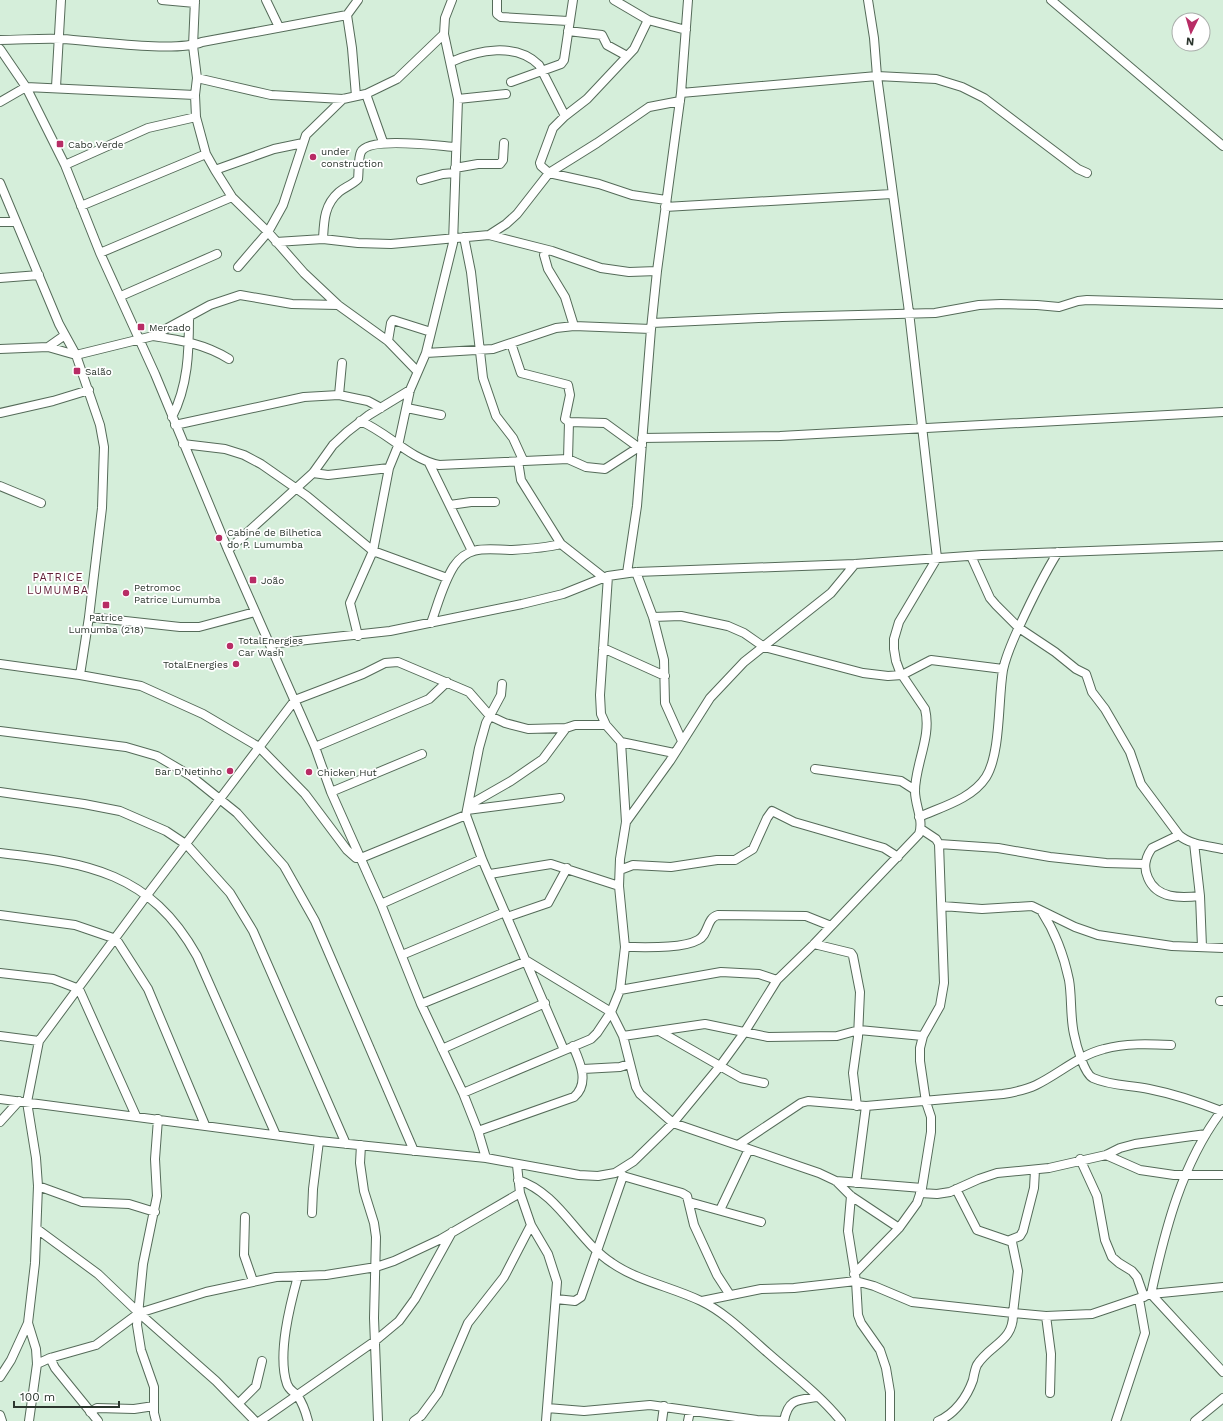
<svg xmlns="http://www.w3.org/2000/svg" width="1223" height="1421" font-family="'Work Sans',sans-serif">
<rect width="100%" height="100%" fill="#d5eeda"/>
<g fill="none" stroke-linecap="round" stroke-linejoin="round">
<defs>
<path id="minor" d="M162 0 195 3
M195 0 193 46 197 78 195 95 196 117 206 154 215 170 232 197 268 232 304 273 338 305 388 341 417 371
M266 0 279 27
M497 0V14L501 17 568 21
M614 0 648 20 686 30
M1051 0 1223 146
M347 15 352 48 356 96
M648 20 634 49 587 99 565 116 553 128 540 163 541 166 549 173 599 184 632 195 666 200
M568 31 602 35 607 45 627 56
M0 40C20 40 41 38 62 39 95 41 175 53 202 42L347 15 358 0
M0 49 26 87 65 165 100 253 155 374 228 550 315 747 331 792 381 904 421 1004 463 1093 478 1131 486 1158
M451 62C478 50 516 42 539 65L565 116
M197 78 271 95 343 99 366 94 397 79 444 34 445 18 452 0
M511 82 561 64 564 60 573 0
M56 87 61 0
M681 93 877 76 936 79 962 87 984 98 1078 169 1087 173
M366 94 383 142
M458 99 506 94
M0 102 26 87 195 95
M65 165 148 128 196 117
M455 168 478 164H500L503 160 504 143
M215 170 274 149 303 143
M421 180 443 174 455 173
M0 183 59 324 76 355 100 425 104 447 102 508 89 617 80 675
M81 206 206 154
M665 207 892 194
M0 222H15
M489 235 506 224 517 214 549 173 597 143 649 107 680 101
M464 237 471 272 483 378 496 416 513 438 523 460
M323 239C324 221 324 205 339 192 345 187 352 185 358 179 359 171 358 158 361 152 369 136 439 146 456 147
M276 242 323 239 358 243 391 244 489 235 552 251 601 268 629 272 657 271
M547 250 544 255 548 269 565 297 574 326
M100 253 232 197
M238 267 268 232 283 205 306 135 343 99
M0 278 39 275
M121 296 217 254
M652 323 782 317 935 313 979 305 1001 304 1037 305 1059 307 1078 301 1087 300 1223 304
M153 336C180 340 205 344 229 359
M388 341 391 323 393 320 431 332
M511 343 521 373 568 385 570 395 565 419 569 422 568 459
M48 347 65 335
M0 349 48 347 76 355 153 336 210 305 240 295 292 304 338 305
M426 353 493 349 556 328 574 326 651 329
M339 395 342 363
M407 408 441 415
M0 413 53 401 89 390
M172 417C188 386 189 352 189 317
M360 421C389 433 408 458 439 465L568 459 586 467 605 469 642 445
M569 422 605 423 638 447
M175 425 304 397 339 395 368 401 381 408
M642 438 780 436 1223 412
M183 444 225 449 244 455 261 464 307 496 373 551 447 578
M518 461 521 480 561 544
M429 463 472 551
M313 473 328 475 389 468
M0 486 41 503
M450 505 471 502H495
M228 550 313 473 333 445 347 432 369 415 410 390
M971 556 990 598 996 605 1019 628 1055 652 1076 669 1086 674 1092 692 1105 709 1130 752 1141 784 1179 835C1190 845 1209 846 1223 849
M636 572 653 617 664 660 665 703 682 741
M627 573 637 506 651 329 657 271 681 93 688 0
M608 576 600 695 601 714 606 725 621 742 674 753
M89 617 180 627H199L255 612
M653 617 681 616 728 626 744 633 764 647 863 673 888 676 902 675 931 660 1003 669
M431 623C438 604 443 583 454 566 469 544 489 550 512 550 529 549 545 548 561 544L603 577
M358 636 350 603 373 551 389 468 398 446 410 390 426 353 453 243 458 99 444 34
M270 644 390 631 522 604 563 594 608 576 636 572 855 564 982 555 1223 546
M603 648 665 676
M0 664 80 675 141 686 203 714 259 747 305 794 347 850 356 858H361L466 815
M502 684 501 695 486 723 479 748 466 815 482 859 564 1050
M0 731 126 747 157 756 191 776 237 813 284 866 315 921 414 1151
M315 747 429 699 447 682
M815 769 901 781 915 790
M0 792 84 804 120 811 166 831 187 845 230 893 253 931 346 1144
M331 792 422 754
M469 805 511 781 543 759 566 728
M467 810 560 798
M919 817C941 807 972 799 986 777 1001 753 998 699 1003 670 1006 655 1013 640 1019 627 1031 601 1043 576 1058 552
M626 822 670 761 710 698 744 662 831 593 855 564
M1179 835 1152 848C1145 858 1143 867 1148 878 1157 899 1180 898 1200 896
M1194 843 1200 896 1202 947
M939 844 998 848 1050 857 1106 863 1144 864
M0 853C88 863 150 872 197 956L276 1135
M620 870 633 865 671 867 717 860H735L753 849 767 818 772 811 794 822 884 848 898 857
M490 874 551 864 619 886
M381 904 482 859
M942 906 982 909 1032 906 1075 927 1098 935 1172 946 1223 948
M1042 912C1055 932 1064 956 1069 980 1072 997 1070 1016 1074 1034 1076 1044 1084 1074 1093 1078 1111 1086 1130 1085 1149 1089 1174 1094 1198 1102 1221 1111
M0 915 75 925 116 939 148 989 205 1125
M507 917 548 903 567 868
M814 944 851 953 853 956 860 992 858 1037 853 1073 857 1106
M625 947C644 947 682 949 698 940 709 935 706 918 718 915L806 916 831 926
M402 955 505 912
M0 973 53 979 79 989 136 1116
M620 990 721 972 759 974 777 980
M1220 1001H1223
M421 1004 527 961 611 1012 623 1036 636 1087 640 1094 673 1123 819 1173 836 1181 851 1196 899 1228
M659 1031 741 1078 764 1083
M0 1036 39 1041
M623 1036 705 1024 768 1037 837 1036 859 1030 923 1036
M442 1049 545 1003
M583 1069 620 1067 629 1064
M463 1093 591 1039 597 1033 611 1012 620 990 625 947 619 886 620 859 626 822 621 742
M0 1099 319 1141 486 1158 579 1175 598 1176 615 1173 634 1161 673 1123 720 1066 744 1033 777 980 814 944 919 834C924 820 915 806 915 791 915 764 932 737 925 709L900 672 896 661 894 649V639L899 622 937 558 909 312 877 76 874 38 868 0
M0 1122 19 1101
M478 1131 574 1097C590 1083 580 1062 573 1046
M361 1145 360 1163 364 1191 374 1223 376 1237 374 1318 378 1421
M738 1145 801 1103 808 1101 866 1106 1003 1094C1015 1092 1026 1090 1036 1085 1059 1074 1079 1055 1104 1049 1125 1043 1150 1044 1171 1045
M1106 1155 1140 1170 1174 1175H1223
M1080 1159 1097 1196 1105 1240 1112 1257 1119 1263 1132 1271 1137 1277 1144 1297
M517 1165 520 1193 531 1225 548 1254 557 1282 546 1421
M620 1171 623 1176 682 1193 687 1196 694 1225 717 1275 730 1295
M518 1180C559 1193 577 1240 612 1263 638 1281 672 1287 701 1301 726 1313 747 1335 768 1353 793 1375 820 1395 841 1421
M836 1181 922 1188
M856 1183 866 1106
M38 1186 82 1202 129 1204 155 1212
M920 1193 937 1194 950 1192 979 1179 997 1173 1049 1168 1106 1155 1120 1148 1135 1144 1206 1134
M851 1196 848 1231 856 1281 858 1315 861 1323 880 1350 886 1368 890 1392V1421
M689 1202 761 1222
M720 1210 749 1149
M312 1213 313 1189 319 1141
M245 1217 244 1255 253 1281
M37 1229 98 1274 139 1313 216 1381 255 1421
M1010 1240 1020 1236 1023 1231 1034 1188 1035 1170
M854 1274 899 1228 917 1203 922 1188 931 1132V1117L926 1102 920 1061V1048L923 1036 940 1006 944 983 939 844 936 839 921 829
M298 1276C290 1305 277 1355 287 1384 289 1390 293 1391 297 1395 302 1402 306 1413 308 1421
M1151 1294C1165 1230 1182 1162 1223 1109
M1151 1294 1223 1372
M556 1299 575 1301 581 1297 623 1176
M702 1301 761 1289 794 1288 856 1281 874 1286 912 1302 1013 1313 1018 1271 1012 1242 977 1230 956 1189
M1046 1316 1051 1354 1050 1393
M50 1358 55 1368 98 1421
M37 1364 50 1358 96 1345 139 1313 206 1292 276 1277 326 1275 376 1267 394 1261 441 1239 520 1193
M0 1377 11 1360 28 1323
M239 1403 256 1386 262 1361
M547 1408 584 1411 650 1405 757 1420 784 1421
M90 1412 97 1408 134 1409 154 1406
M0 1415 2 1421
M29 1421 37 1364 36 1349 28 1323 35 1263 38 1186 36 1158 27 1102 39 1041 147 895 295 700 363 674 385 663 398 662 469 692 490 716 505 723 528 729 566 728 575 725H606
M156 1421 154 1413V1387L141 1350 137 1325 143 1264 157 1196 155 1159 158 1119
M260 1421 375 1341 399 1321 415 1299 452 1232
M414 1421 421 1416 438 1393 468 1323 504 1277 531 1225
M662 1421 664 1406
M688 1421 690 1411
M784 1421C788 1399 797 1400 817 1397
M938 1421C955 1414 967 1397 973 1380 974 1375 975 1369 977 1365 990 1344 1014 1342 1013 1313L1046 1316 1092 1314 1151 1294 1223 1287
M1116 1421 1145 1333 1139 1299
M1195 1421 1223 1398"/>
</defs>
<use href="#minor" stroke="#556b59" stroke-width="10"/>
<use href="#minor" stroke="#fff" stroke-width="8"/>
</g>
<g fill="#b82c65" stroke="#fff" stroke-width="1.5">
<rect x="56" y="140" width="8" height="8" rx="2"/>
<circle cx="313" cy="157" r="4"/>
<rect x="137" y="323" width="8" height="8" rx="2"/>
<rect x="73" y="367" width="8" height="8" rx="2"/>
<circle cx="219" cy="538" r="4"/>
<rect x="249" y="576" width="8" height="8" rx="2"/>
<circle cx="126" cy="593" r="4"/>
<rect x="102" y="601" width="8" height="8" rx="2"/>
<circle cx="230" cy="646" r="4"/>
<circle cx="236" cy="664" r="4"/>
<circle cx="230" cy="771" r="4"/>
<circle cx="309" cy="772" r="4"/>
</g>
<g text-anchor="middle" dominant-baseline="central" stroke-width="3.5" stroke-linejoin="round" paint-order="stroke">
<g font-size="10" fill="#2b352d" stroke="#fff" text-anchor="start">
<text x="68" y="144">Cabo Verde</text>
<text x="321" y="151">under<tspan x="321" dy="12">construction</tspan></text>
<text x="149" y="327">Mercado</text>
<text x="85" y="371">Salão</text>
<text x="227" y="532">Cabine de Bilhetica<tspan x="227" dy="12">do P. Lumumba</tspan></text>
<text x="261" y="580">João</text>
<text x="134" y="587">Petromoc<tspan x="134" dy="12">Patrice Lumumba</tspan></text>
<text x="106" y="617" text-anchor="middle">Patrice<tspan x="106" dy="12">Lumumba (218)</tspan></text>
<text x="238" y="640">TotalEnergies<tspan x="238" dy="12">Car Wash</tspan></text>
<text x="228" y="664" text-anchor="end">TotalEnergies</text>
<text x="222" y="771" text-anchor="end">Bar D’Netinho</text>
<text x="317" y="772">Chicken Hut</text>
</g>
<g font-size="11" letter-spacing="1" fill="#601d35" stroke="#fff">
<text x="58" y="577">PATRICE<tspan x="58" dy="13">LUMUMBA</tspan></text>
</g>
</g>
<g transform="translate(1191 32) rotate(185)"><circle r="19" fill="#ffffff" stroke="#aaaeab"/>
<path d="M0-3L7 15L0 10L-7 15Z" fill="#b82c65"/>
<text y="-6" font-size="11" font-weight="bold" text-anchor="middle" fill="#2b352d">N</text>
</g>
<path d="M14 1401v6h105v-6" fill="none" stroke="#2b352d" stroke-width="2"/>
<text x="20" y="1401" font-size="12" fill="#2b352d" stroke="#ffffff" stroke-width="3" paint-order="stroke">100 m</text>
</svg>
